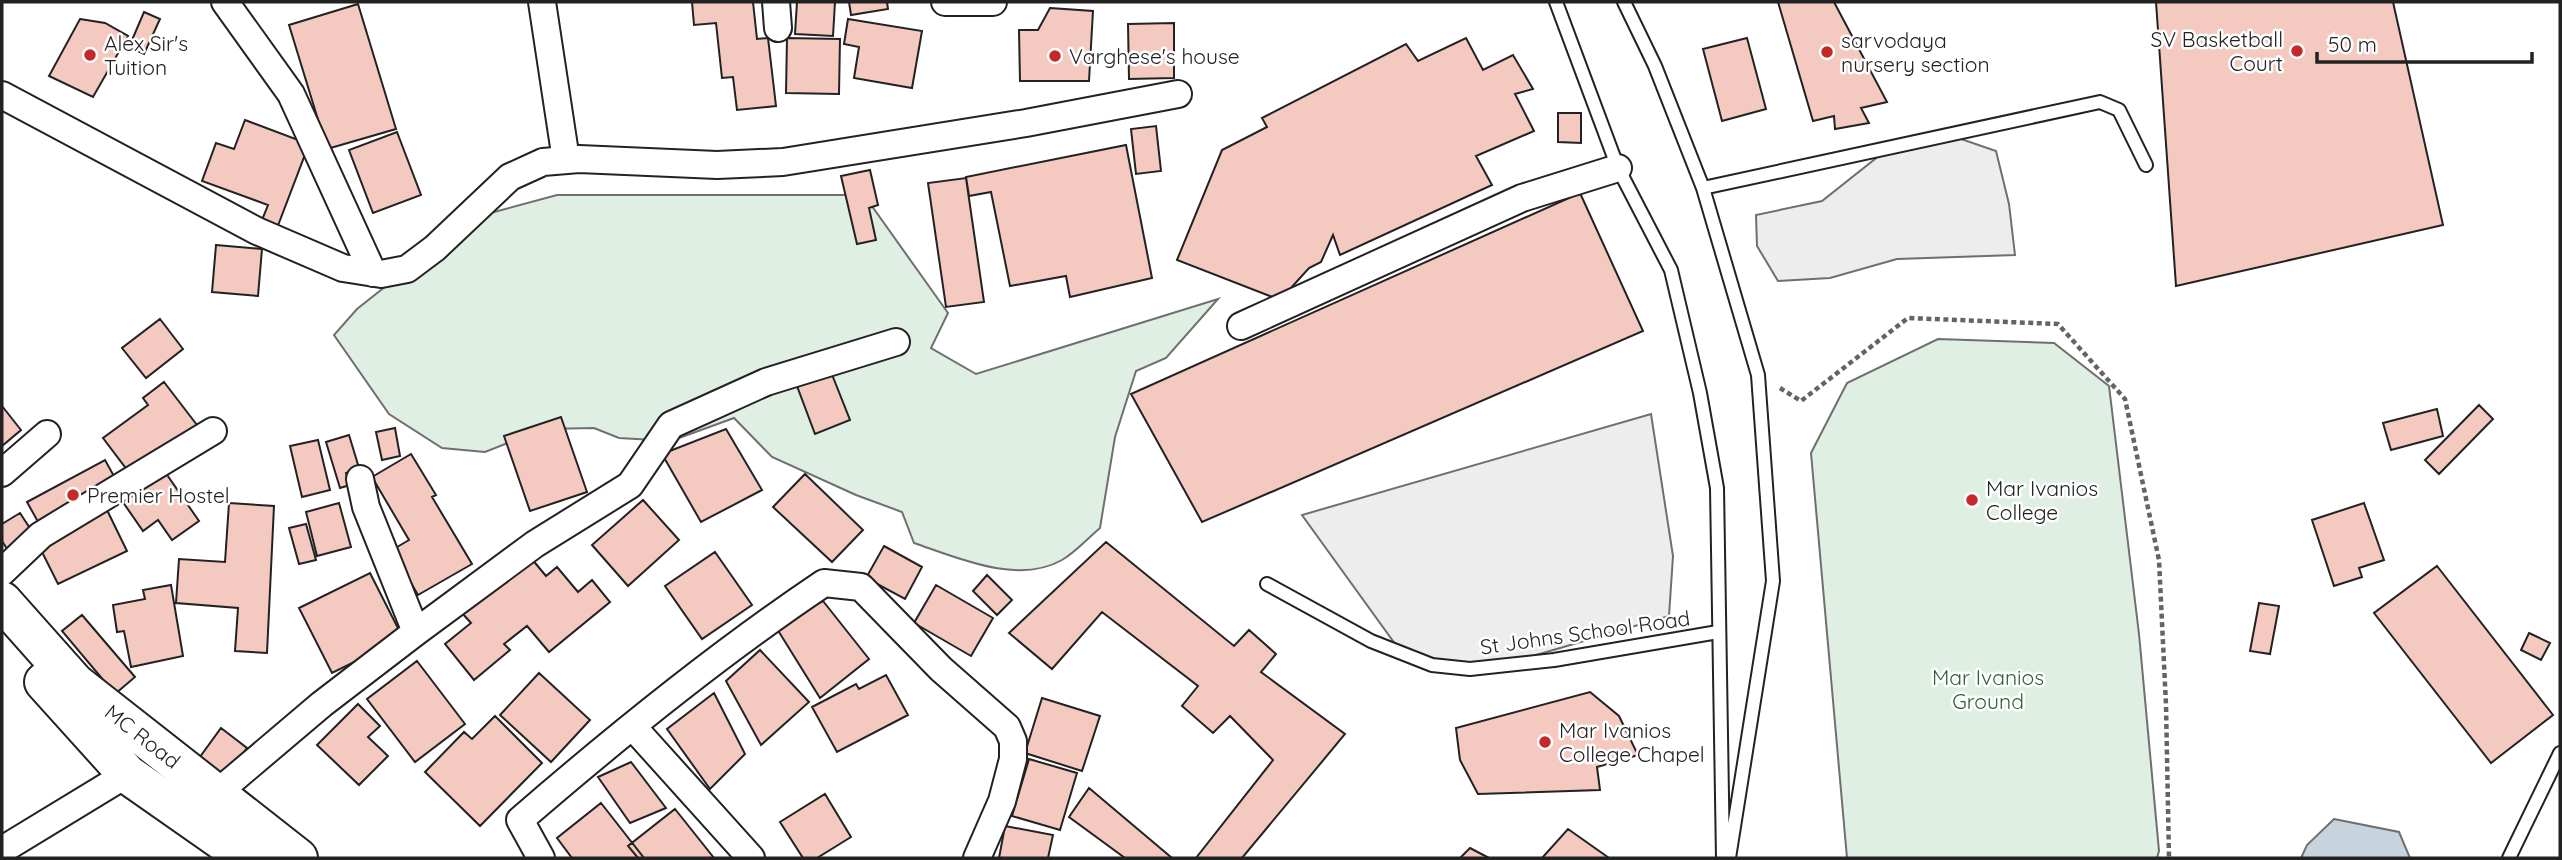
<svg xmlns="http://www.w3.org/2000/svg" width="2562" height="860" font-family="Quicksand,sans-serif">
<rect width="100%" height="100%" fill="#fff"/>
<path fill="#e0efe3" stroke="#6f6f6f" stroke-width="2" d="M557 195H864L948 313 931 348 976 374 1218 299 1166 358 1136 371 1115 437 1100 528C1088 538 1076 552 1062 560 1018 585 958 558 914 543L902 512 856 495 772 457 734 418 671 441 619 438 594 428 543 429 485 452 442 448 389 414 334 335 357 309 472 218Z
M1938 339 2054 343 2109 386 2139 634 2159 851 2157 858H1847L1811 453 1847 383Z"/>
<path fill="#ededed" stroke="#6f6f6f" stroke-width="2" d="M1938 131 1996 151 2009 204 2015 255 1897 259 1830 278 1778 281 1757 246 1756 215 1822 201 1894 144Z
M1651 414 1673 556 1669 616 1499 666 1406 659 1302 515Z"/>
<path fill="#c7d3dd" stroke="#6f6f6f" stroke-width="2" d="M2334 819 2399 832 2410 858H2301L2307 845Z"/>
<path fill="#f3c9c0" stroke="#222" stroke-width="2" d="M692 2H753L757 39 768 38 776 106 737 110 733 77 722 78 716 23 694 25Z
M797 2H835L833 36 795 34Z
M849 2H887L888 9 851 15Z
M1778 2H1834L1887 102 1861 108 1869 123 1835 129 1834 116 1813 121Z
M2156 2H2393L2443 225 2176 286Z
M358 4 396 129 327 149 289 25Z
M1050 8 1093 11 1089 81H1020L1019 30H1038Z
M144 12 160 19 144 54 129 47Z
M80 19 105 23 128 36 93 97 49 76Z
M848 19 922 31 912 88 854 78 859 47 844 44Z
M1174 23V78L1129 79 1128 24Z
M787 38 840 39 839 94 786 93Z
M1466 38 1483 70 1513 55 1533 89 1515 94 1534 131 1476 156 1492 185 1340 255 1333 235 1321 262 1309 268 1280 300 1177 260 1222 150 1267 127 1262 118 1406 44 1418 61Z
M1747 38 1766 109 1722 121 1703 49Z
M1558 113H1581V143L1558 142Z
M245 120 309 144 274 236 258 230 268 205 202 181 216 143 234 149Z
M1156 126 1161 171 1136 174 1131 129Z
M397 132 421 195 373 213 349 150Z
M1126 145 1152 278 1070 297 1066 276 1010 286 991 192 969 196 966 177Z
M870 170 878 205 869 208 876 240 857 244 841 176Z
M966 178 984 302 946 307 928 183Z
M1580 193 1643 331 1202 522 1131 394Z
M216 245 262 249 258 296 212 292Z
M160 319 183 349 146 378 122 348Z
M831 372 850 420 815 434 797 386Z
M164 382 197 425 131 475 103 438 148 405 143 398Z
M2479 405 2493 419 2439 474 2425 460Z
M2 406 21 430 2 446Z
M2437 409 2443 436 2391 450 2383 423Z
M561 417 587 492 530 511 504 436Z
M395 428 400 456 382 460 376 432Z
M726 429 762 490 701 522 662 454Z
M349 435 359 468 346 473 350 485 340 488 326 442Z
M318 440 330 490 302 497 290 446Z
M411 454 436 495 432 497 472 564 418 595 392 550 409 540 372 477Z
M105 460 120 487 42 529 27 502Z
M163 469 199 521 172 540 158 520 143 531 120 498Z
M805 474 863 530 832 562 773 507Z
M643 500 679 540 628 586 592 545Z
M229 503 274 506 267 653 235 651 238 608 176 603 179 559 225 562Z
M339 503 351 547 317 556 306 512Z
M2364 503 2384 560 2359 568 2362 577 2334 586 2312 520Z
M107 510 127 551 58 584 38 544Z
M20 513 35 536 9 552 2 541V524Z
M306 524 316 560 299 564 289 528Z
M1106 542 1234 646 1249 630 1276 654 1261 672 1345 734 1242 858H1196L1273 760 1230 716 1213 733 1182 706 1198 686 1102 612 1052 669 1009 633Z
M884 546 922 567 905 599 866 578Z
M715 552 752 605 702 639 665 586Z
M531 558 546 576 557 567 578 592 592 580 610 602 549 652 527 626 504 644 510 650 474 680 445 644 471 623 462 613Z
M2437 566 2553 715 2491 763 2374 613Z
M370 573 403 638 332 673 299 608Z
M987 575 1012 600 997 615 973 591Z
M171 585 183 656 131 667 124 631 117 632 113 605 145 599 143 590Z
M936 585 993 618 971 656 914 623Z
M823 601 869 659 820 698 774 624Z
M2259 603 2279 606 2270 654 2250 651Z
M82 615 135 677 115 694 62 631Z
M2529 633 2550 643 2541 660 2521 650Z
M760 650 809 702 761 745 726 681Z
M417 661 465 724 415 762 367 699Z
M539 673 590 720 551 762 500 715Z
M886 675 908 715 837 752 812 707 856 684 859 689Z
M1590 692 1619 716 1638 755 1597 767 1600 790 1478 794 1460 760 1456 728Z
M714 693 745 754 710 789 667 729Z
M1042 698 1100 716 1082 771 1025 753Z
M358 704 380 726 368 737 388 756 359 785 317 745Z
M495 716 542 763 480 826 425 772 464 732 472 739Z
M221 728 247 748 223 780 197 761Z
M1029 759 1077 773 1060 830 1012 816Z
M631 762 666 808 630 823 598 777Z
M1089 788 1172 858H1125L1069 817Z
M825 794 851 837 817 858H803L780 822Z
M601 803 644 858H572L557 838Z
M675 809 714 858H638L628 846Z
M1005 826 1053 835 1048 858H999Z
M1568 829 1609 858H1542Z
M1470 848 1489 858H1460Z"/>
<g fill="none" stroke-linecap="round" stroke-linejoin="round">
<defs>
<path id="service" d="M1556 2 1618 168 1671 270 1700 393 1717 488 1723 858
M1624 2 1655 66 1703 188 1758 375 1773 581 1729 858
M1703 188 2100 102 2119 110 2146 165
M1267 584 1371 641 1432 665 1470 669 1554 660 1718 632
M2509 858 2560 753"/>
<path id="minor" d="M225 2 291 94 373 273
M542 2 566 160
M776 2 778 28
M945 2H993
M2 95 257 231 343 268 381 274 407 269 435 248 510 177 543 162 579 159 717 165 783 162 1026 123 1178 94
M1241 326 1522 198 1618 168
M2 473 47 434
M360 479 366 507 416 632
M2 572 41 535 213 431
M633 727 751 858
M217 793 322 704 416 632 535 544 630 485 671 425 766 382 896 342
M2 850 127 774
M541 858 520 820C616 737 718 654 824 583L861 587 941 669 1007 727 1013 741V759L1002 801 977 858"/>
<g id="primary">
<path id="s1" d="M2 601 75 683 298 858"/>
<path d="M44 682 127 774 247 858"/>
</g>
</defs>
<use href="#service" stroke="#222" stroke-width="16"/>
<use href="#minor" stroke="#222" stroke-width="30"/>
<use href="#primary" stroke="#222" stroke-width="42"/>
<path stroke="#646464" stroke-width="4.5" stroke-dasharray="5 3.5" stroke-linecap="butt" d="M1780 388 1801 401 1908 318 2058 324 2125 399 2159 560 2166 705 2169 858"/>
<use href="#service" stroke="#fff" stroke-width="12"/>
<use href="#minor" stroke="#fff" stroke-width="26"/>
<use href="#primary" stroke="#fff" stroke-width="38"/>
</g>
<g fill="#c62828" stroke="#fff" stroke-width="2.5">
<circle cx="2297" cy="51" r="7"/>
<circle cx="1827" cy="52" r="7"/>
<circle cx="90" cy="55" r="7"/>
<circle cx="1055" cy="56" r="7"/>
<circle cx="73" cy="495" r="7"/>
<circle cx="1972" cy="500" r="7"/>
<circle cx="1545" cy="742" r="7"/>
</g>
<g text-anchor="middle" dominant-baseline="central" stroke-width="5" stroke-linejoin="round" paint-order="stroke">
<g font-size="21" fill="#222" stroke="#fff" text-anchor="start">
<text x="2283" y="39" text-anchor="end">SV Basketball<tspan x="2283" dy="24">Court</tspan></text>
<text x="1841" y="40">sarvodaya<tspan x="1841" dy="24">nursery section</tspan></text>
<text x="104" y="43">Alex Sir's<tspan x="104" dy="24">Tuition</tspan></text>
<text x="1069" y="56">Varghese's house</text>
<text x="1986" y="488">Mar Ivanios<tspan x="1986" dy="24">College</tspan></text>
<text x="87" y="495">Premier Hostel</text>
<text x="1559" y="730">Mar Ivanios<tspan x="1559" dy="24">College Chapel</tspan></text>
</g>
<g font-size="21" fill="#222" stroke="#fff">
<text transform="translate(1585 632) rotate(-8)">St Johns School Road</text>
<text stroke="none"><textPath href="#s1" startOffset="196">MC Road</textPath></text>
</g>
<g font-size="21" fill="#2f5e38" stroke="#fff">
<text x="1988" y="677">Mar Ivanios<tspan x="1988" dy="24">Ground</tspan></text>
</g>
</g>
<rect width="2562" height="860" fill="none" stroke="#222222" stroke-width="7"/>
<path d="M2317 52v10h215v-10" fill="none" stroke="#222222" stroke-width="3.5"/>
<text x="2328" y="52" font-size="21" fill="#222222" stroke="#ffffff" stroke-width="5" paint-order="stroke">50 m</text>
</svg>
